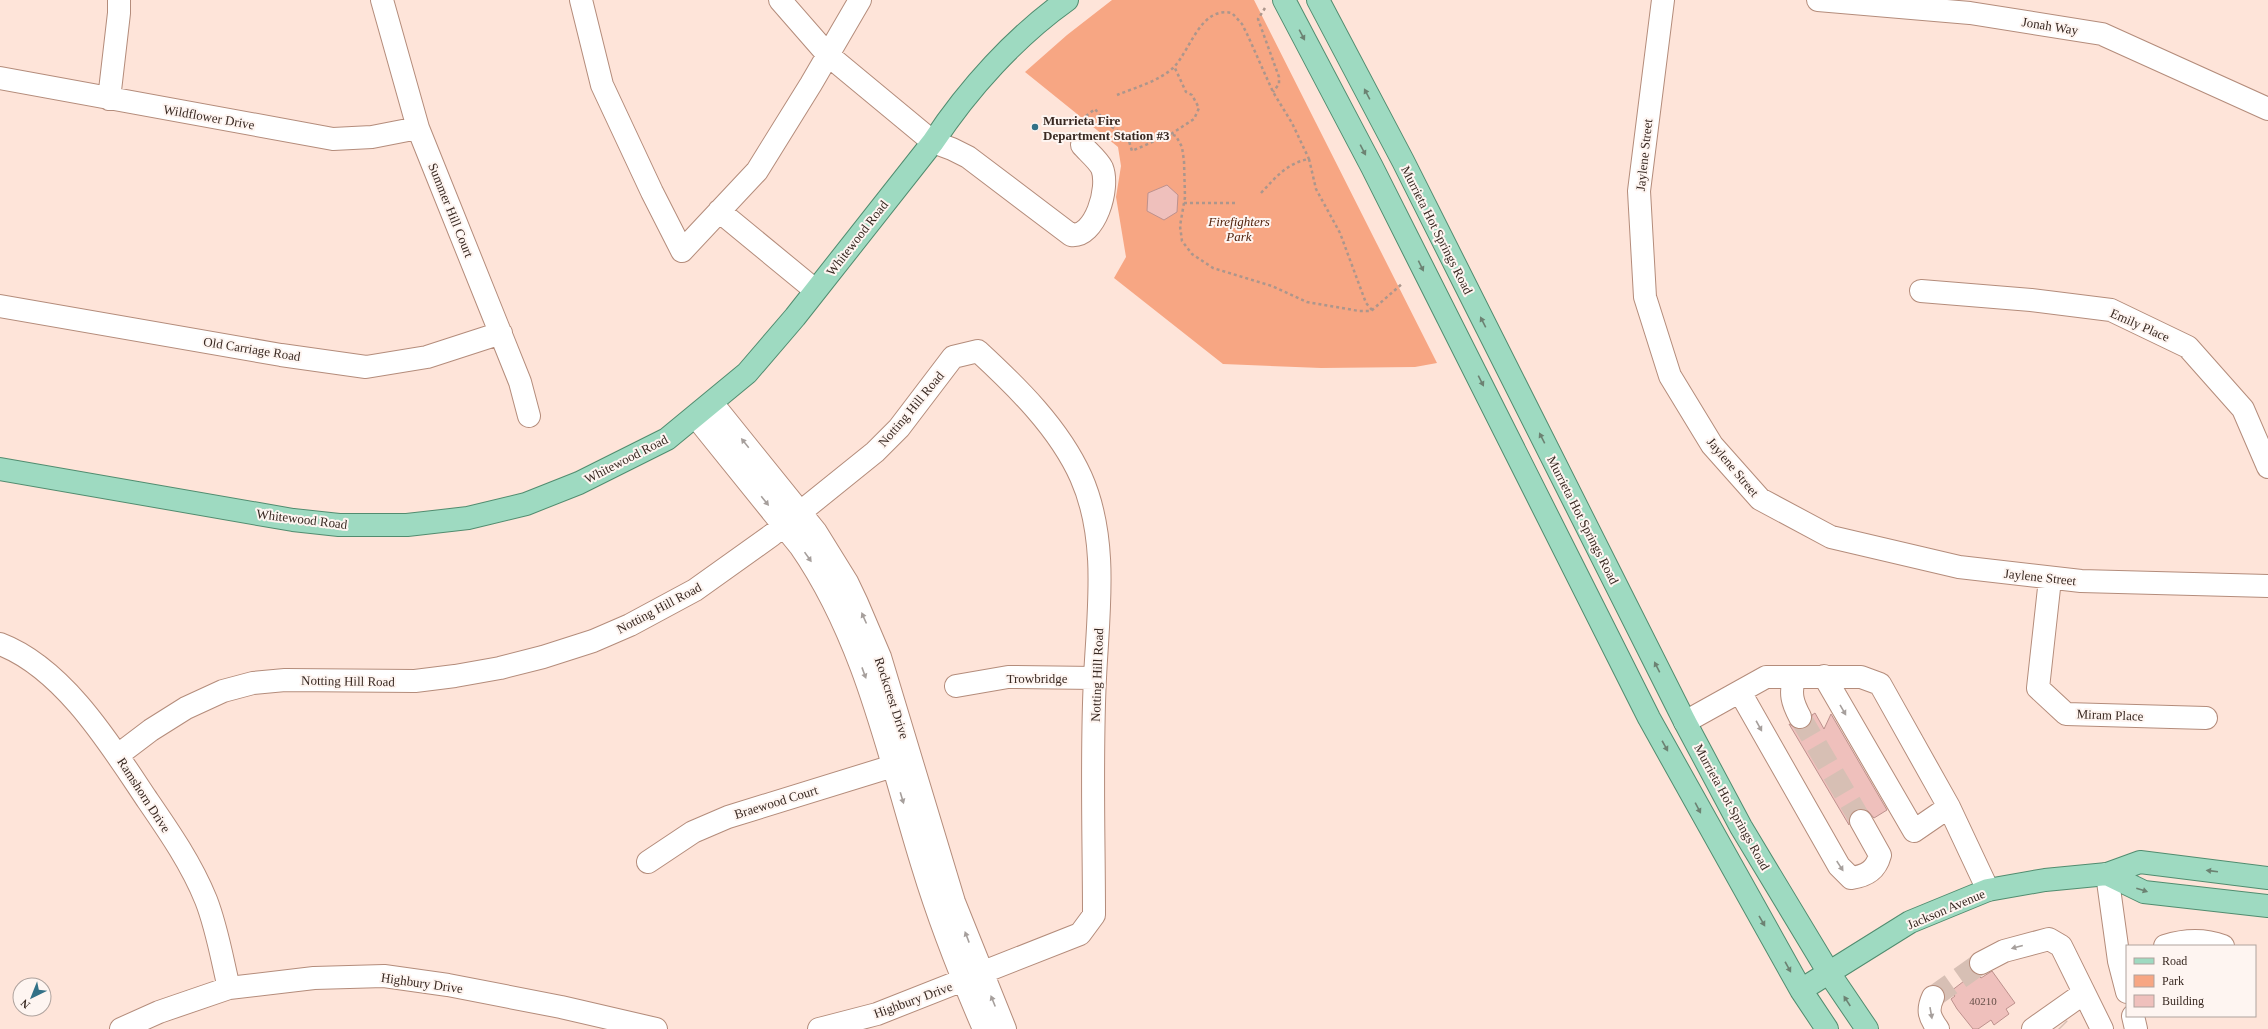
<svg xmlns="http://www.w3.org/2000/svg" width="2268" height="1029" font-family="'Times New Roman',serif">
<rect width="100%" height="100%" fill="#fee4d9"/>
<path fill="#f7a683" d="M1112 0H1254L1437 363 1415 367 1321 368 1223 364 1114 278 1126 257 1116 197 1121 166 1118 147 1025 72 1067 35Z"/>
<path fill="#efc0bc" stroke="#bd918d" d="M1167 185 1178 195 1177 212 1164 220 1147 211 1148 193Z
M1815 713 1824 729 1831 714 1887 810 1874 818 1867 810H1855L1850 815 1849 825 1789 724 1799 729 1805 728 1811 723 1812 715Z
M1992 971 2015 1003 2006 1009 2009 1014 1994 1025 1991 1020 1978 1029H1973L1957 1009 1951 999 1955 996 1951 991 1968 978 1970 981 1978 975 1981 978Z"/>
<g fill="none" stroke-linecap="round" stroke-linejoin="round">
<path stroke="#d7bfb4" stroke-width="22" stroke-dasharray="22 11" stroke-linecap="butt" d="M1800 717 1861 821
M1933 997 1981 963
M2059 1028 2060 1029"/>
<defs>
<path id="minor" d="M382 0 418 128 520 382 529 416
M581 0 602 85 652 192 682 251 757 171 811 84 860 0
M780 0 828 55 933 142 952 149 968 157 1071 235C1095 238 1110 188 1102 168 1098 160 1087 151 1082 145
M1663 0 1639 191 1645 297 1670 376 1712 445 1760 499 1831 537 1959 567 2081 581 2268 586
M1818 0 1970 13 2102 34 2268 109
M0 78 333 139 372 137 418 128
M109 99 119 13V0
M719 211 815 290
M1921 291 2031 300 2111 310 2188 347 2243 409 2268 467
M0 306 281 355 366 367 427 357 501 333
M712 403 816 532 847 582 857 603 880 657 954 902 1005 1029
M696 417 800 546C866 641 889 758 923 867 940 923 961 976 984 1029
M2050 579 2038 688 2066 714 2206 718
M0 644C63 668 110 744 146 798 168 830 191 863 206 900 217 928 222 959 229 988
M1824 676 1914 831 1949 807
M1794 677C1790 694 1792 702 1800 717
M956 686 1008 677 1095 678
M1740 692 1839 866 1851 878C1867 876 1876 870 1880 855L1861 821
M1685 722 1766 677H1861L1880 684 1949 807 1988 890
M118 755 151 730 186 708 223 691 253 683 285 680 415 681 455 676 500 668 543 657 593 641 630 625 695 590 772 535 875 452 899 428 953 357 978 351C1017 387 1059 428 1081 477 1109 540 1098 613 1095 678 1091 757 1094 837 1094 915L1080 934 877 1014 819 1029
M648 862 693 832 728 817 906 762
M2107 874 2119 961 2127 992
M2165 946C2184 940 2204 939 2223 946
M1981 963 2004 951 2049 939 2061 946 2064 952 2102 1029
M1933 997C1927 1010 1929 1017 1938 1029
M2133 1016 2136 1029
M121 1029 159 1012 229 988 314 978 384 976 448 985 561 1007 656 1029
M2033 1029 2084 993"/>
<path id="major" d="M1284 0 1372 167 1649 718 1801 990 1827 1029
M1318 0 1403 161 1685 722 1741 827 1829 973 1867 1029
M0 469 293 520 339 525H407L468 518 526 504 579 483 667 439 747 373 795 317 933 142C968 89 1015 37 1067 0
M2107 874 2144 892 2268 906
M1801 990 1910 922 1988 890 2045 880 2107 874 2140 862 2268 878"/>
</defs>
<use href="#minor" stroke="#b48c7b" stroke-width="24"/>
<use href="#major" stroke="#518c6f" stroke-width="24"/>
<path stroke="#ac968c" stroke-width="2.5" stroke-dasharray="3 3" stroke-linecap="butt" d="M1265 8 1258 19 1279 77V84L1273 92
M1117 95C1134 88 1159 81 1173 68 1191 50 1200 6 1232 13L1242 24 1248 36 1273 92 1292 123 1309 159
M1086 116 1095 109 1106 123 1128 138 1132 151 1170 134 1176 136 1182 147 1184 161 1185 197 1180 226 1182 241 1192 254 1213 268 1272 286 1307 302 1359 311H1371L1403 283
M1171 134 1194 119 1199 108 1192 95 1186 92 1174 66
M1261 193C1276 177 1287 163 1309 159L1316 189 1340 233 1366 303 1372 310
M1184 203H1235"/>
<use href="#minor" stroke="#fff" stroke-width="22"/>
<use href="#major" stroke="#9edac1" stroke-width="22"/>
</g>
<defs><path id="oneway-solid" d="M-6-.8H1V-3.2L6.5 0L1 3.2V.8H-6Z"/></defs>
<g fill="#6c8272">
<use href="#oneway-solid" transform="translate(1302 35) rotate(62)"/>
<use href="#oneway-solid" transform="translate(1367 94) rotate(-118)"/>
<use href="#oneway-solid" transform="translate(1363 150) rotate(62)"/>
<use href="#oneway-solid" transform="translate(1421 266) rotate(64)"/>
<use href="#oneway-solid" transform="translate(1483 322) rotate(-117)"/>
<use href="#oneway-solid" transform="translate(1481 381) rotate(63)"/>
<use href="#oneway-solid" transform="translate(1542 438) rotate(-117)"/>
<use href="#oneway-solid" transform="translate(1657 667) rotate(-117)"/>
<use href="#oneway-solid" transform="translate(1665 746) rotate(61)"/>
<use href="#oneway-solid" transform="translate(1698 808) rotate(62)"/>
<use href="#oneway-solid" transform="translate(2212 871) rotate(-173)"/>
<use href="#oneway-solid" transform="translate(2142 890) rotate(18)"/>
<use href="#oneway-solid" transform="translate(1762 921) rotate(60)"/>
<use href="#oneway-solid" transform="translate(1788 967) rotate(61)"/>
<use href="#oneway-solid" transform="translate(1847 1001) rotate(-123)"/>
</g>
<g fill="#a69f9c">
<use href="#oneway-solid" transform="translate(745 443) rotate(-129)"/>
<use href="#oneway-solid" transform="translate(765 501) rotate(51)"/>
<use href="#oneway-solid" transform="translate(808 557) rotate(55)"/>
<use href="#oneway-solid" transform="translate(864 618) rotate(-114)"/>
<use href="#oneway-solid" transform="translate(864 673) rotate(70)"/>
<use href="#oneway-solid" transform="translate(1843 710) rotate(60)"/>
<use href="#oneway-solid" transform="translate(1759 726) rotate(61)"/>
<use href="#oneway-solid" transform="translate(902 798) rotate(73)"/>
<use href="#oneway-solid" transform="translate(1840 866) rotate(57)"/>
<use href="#oneway-solid" transform="translate(967 937) rotate(-111)"/>
<use href="#oneway-solid" transform="translate(2017 947) rotate(165)"/>
<use href="#oneway-solid" transform="translate(993 1001) rotate(-112)"/>
<use href="#oneway-solid" transform="translate(1931 1013) rotate(80)"/>
</g>
<circle fill="#337187" stroke="#fef5f1" stroke-width="1.5" cx="1035" cy="127" r="4"/>
<g text-anchor="middle" dominant-baseline="central" stroke-width="4" stroke-linejoin="round" paint-order="stroke">
<g font-size="11" fill="#664f48">
<text x="1983" y="1001">40210</text>
</g>
<g font-size="13" fill="#392922" stroke="#fef5f1">
<text transform="translate(2050 26) rotate(9)">Jonah Way</text>
<text transform="translate(209 117) rotate(10)">Wildflower Drive</text>
<text transform="translate(1644 155) rotate(-84)">Jaylene Street</text>
<text transform="translate(451 210) rotate(68)">Summer Hill Court</text>
<text transform="translate(1437 230) rotate(63)">Murrieta Hot Springs Road</text>
<text transform="translate(857 238) rotate(-52)">Whitewood Road</text>
<text transform="translate(2140 325) rotate(24)">Emily Place</text>
<text transform="translate(252 349) rotate(9)">Old Carriage Road</text>
<text transform="translate(911 409) rotate(-50)">Notting Hill Road</text>
<text transform="translate(626 459) rotate(-27)">Whitewood Road</text>
<text transform="translate(1733 467) rotate(50)">Jaylene Street</text>
<text transform="translate(302 519) rotate(7)">Whitewood Road</text>
<text transform="translate(1583 520) rotate(63)">Murrieta Hot Springs Road</text>
<text transform="translate(2040 577) rotate(6)">Jaylene Street</text>
<text transform="translate(659 608) rotate(-28)">Notting Hill Road</text>
<text transform="translate(1097 675) rotate(-88)">Notting Hill Road</text>
<text x="1037" y="678">Trowbridge</text>
<text transform="translate(348 681) rotate(1)">Notting Hill Road</text>
<text transform="translate(892 698) rotate(72)">Rockcrest Drive</text>
<text transform="translate(2110 715) rotate(2)">Miram Place</text>
<text transform="translate(144 795) rotate(57)">Ramshorn Drive</text>
<text transform="translate(776 802) rotate(-17)">Braewood Court</text>
<text transform="translate(1732 807) rotate(61)">Murrieta Hot Springs Road</text>
<text transform="translate(1946 909) rotate(-23)">Jackson Avenue</text>
<text transform="translate(422 983) rotate(8)">Highbury Drive</text>
<text transform="translate(913 1000) rotate(-20)">Highbury Drive</text>
</g>
<g font-size="13" font-weight="bold" fill="#392922" stroke="#fef5f1" text-anchor="start">
<text x="1043" y="120">Murrieta Fire<tspan x="1043" dy="15">Department Station #3</tspan></text>
</g>
<g font-size="13" font-style="italic" fill="#51220c" stroke="#fef5f1">
<text x="1239" y="221">Firefighters<tspan x="1239" dy="15">Park</tspan></text>
</g>
</g>
<rect x="2126" y="945" width="130" height="72" fill="#fef5f1" stroke="#afa39e"/>
<rect x="2134" y="958" width="20" height="6" fill="#9edac1" stroke="#afa39e"/>
<text x="2162" y="965" font-size="12" fill="#392922">Road</text>
<rect x="2134" y="975" width="20" height="12" fill="#f7a683" stroke="#afa39e"/>
<text x="2162" y="985" font-size="12" fill="#392922">Park</text>
<rect x="2134" y="995" width="20" height="12" fill="#efc0bc" stroke="#afa39e"/>
<text x="2162" y="1005" font-size="12" fill="#392922">Building</text>
<g transform="translate(32 997) rotate(223)"><circle r="19" fill="#fef5f1" stroke="#afa39e"/>
<path d="M0-3L7 15L0 10L-7 15Z" fill="#337187"/>
<text y="-6" font-size="11" font-weight="bold" text-anchor="middle" fill="#392922">N</text>
</g>
</svg>
